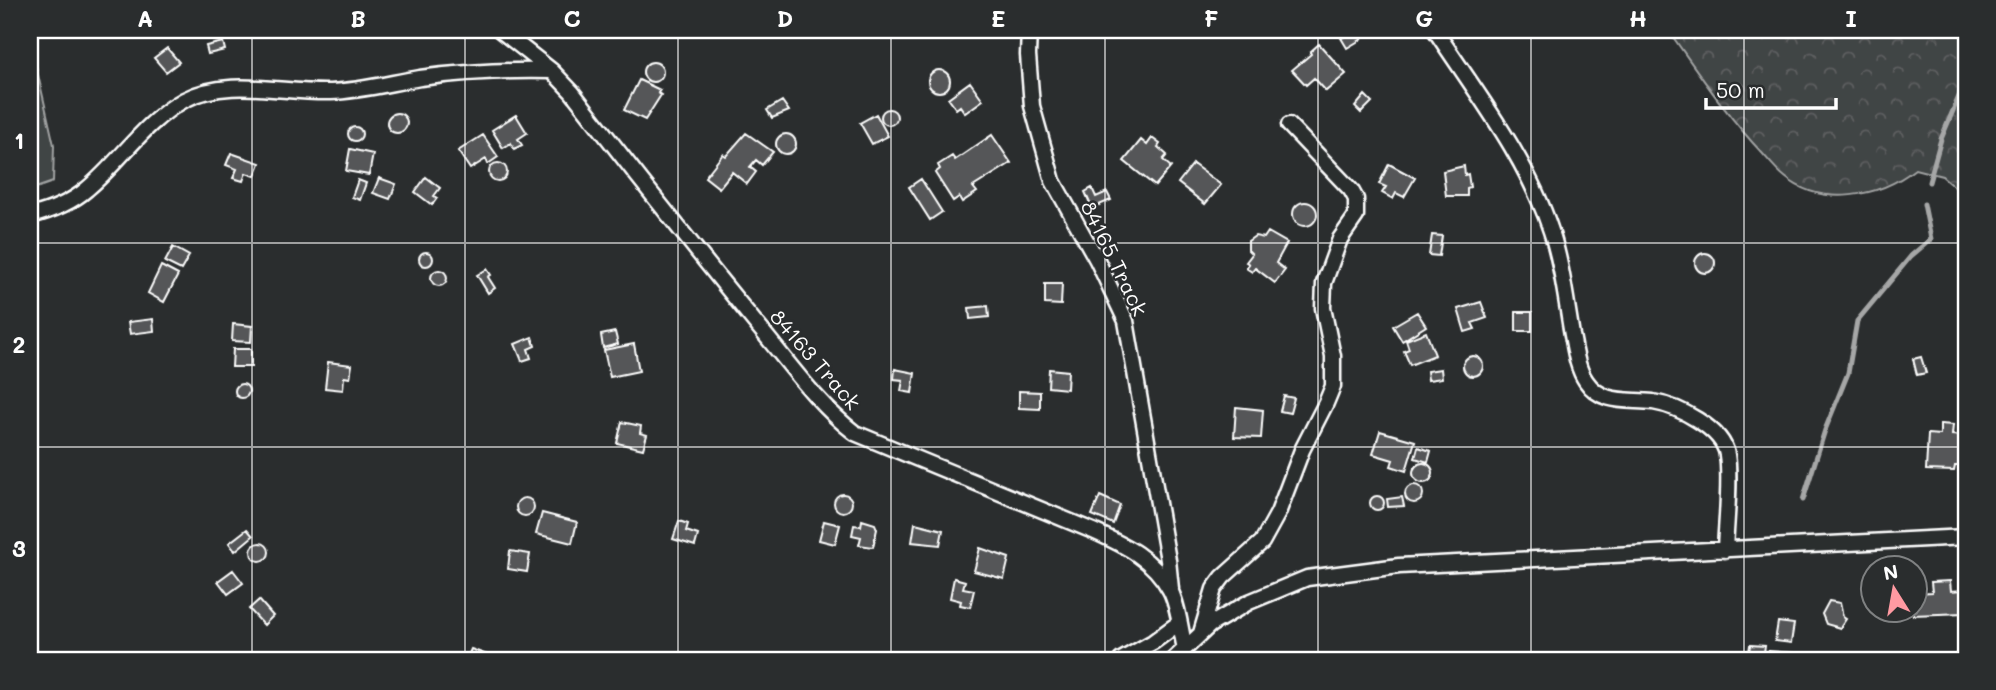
<svg xmlns="http://www.w3.org/2000/svg" width="1996" height="690" font-family="Mali,sans-serif">
<defs>
<pattern id="forest-crowns" width="20" height="18" patternUnits="userSpaceOnUse" patternTransform="scale(1.75)"><rect width="20" height="18" fill="#414445"/><path d="M2 6a3 3 0 1 1 6 0M12 15a3 3 0 1 1 6 0" fill="none" stroke="#5e6061"/></pattern>
</defs>
<rect width="100%" height="100%" fill="#2a2d2e"/>
<filter id="ink" filterUnits="userSpaceOnUse"><feTurbulence type="fractalNoise" baseFrequency=".0143" numOctaves="2"/><feDisplacementMap in="SourceGraphic" scale="14" xChannelSelector="R" yChannelSelector="G"/><feConvolveMatrix kernelMatrix="1 2 1 2 8 2 1 2 1" color-interpolation-filters="sRGB"/></filter>
<g filter="url(#ink)">
<path fill="#414445" stroke="#a0a2a2" stroke-width="2" d="M30 49 33 53 54 145 53 182 30 190Z"/>
<path fill="url(#forest-crowns)" stroke="#a0a2a2" stroke-width="2" d="M1668 30H1966V190L1956 188 1942 176 1915 169C1880 197 1822 208 1785 177 1777 171 1770 162 1763 154 1727 116 1698 72 1668 30Z"/>
<g fill="none" stroke-linecap="round" stroke-linejoin="round">
<path stroke="#a6a7a7" stroke-width="5" d="M1929 182 1941 139 1960 94 1966 62
M1803 500 1825 430 1848 373 1857 321 1911 256 1931 239 1924 204"/>
</g>
<path fill="#555758" stroke="#fff" stroke-width="2" d="M1356 30 1362 39 1347 48 1341 38Z
M223 42 225 50 208 54 206 46Z
M1319 44 1346 74 1326 91 1314 78 1306 85 1292 70 1311 54 1310 52Z
M167 48 179 62 166 72 154 58Z
M643 72a10 10 0 1 1 20 0a10 10 0 1 1-20 0Z
M928 81a11 11 0 1 1 22 0a11 11 0 1 1-22 0Z
M639 80 660 90 658 93 661 95 645 120 624 110Z
M970 82 983 100 965 113 960 106 956 109 948 98Z
M1365 95 1372 102 1361 113 1355 107Z
M782 101 789 111 772 118 767 110Z
M881 117a8 8 0 1 1 16 0a8 8 0 1 1-16 0Z
M387 123a10 10 0 1 1 20 0a10 10 0 1 1-20 0Z
M876 114 888 136 872 144 860 123Z
M516 115 527 133 518 139 522 145 514 149 511 143 503 148 492 130Z
M348 134a7 7 0 1 1 14 0a7 7 0 1 1-14 0Z
M746 133 773 152 762 165 756 160 750 167 756 172 747 184 732 172 719 188 705 177 723 154 726 156Z
M776 144a10 10 0 1 1 20 0a10 10 0 1 1-20 0Z
M483 135 498 157 488 164 486 159 470 169 458 151Z
M992 135 1011 163 973 187 977 192 962 202 959 197 953 201 935 173 940 169 938 165 952 156 955 160Z
M1152 138 1160 144 1158 147 1167 155 1163 160 1171 167 1155 186 1124 161 1141 140 1147 145Z
M350 149 373 154 369 175 346 171Z
M231 153 260 163 255 176 246 173 243 181 233 178 237 169 226 165Z
M489 172a9 9 0 1 1 18 0a9 9 0 1 1-18 0Z
M1193 164 1221 185 1205 204 1178 183Z
M1389 164 1415 178 1404 197 1396 193 1393 199 1382 193 1386 187 1379 184Z
M1464 166 1465 175 1468 174 1470 187 1467 188V196H1446L1443 171Z
M426 177 440 188 434 196 437 198 432 205 415 192Z
M379 178 396 184 390 199 373 193Z
M921 179 942 212 930 220 909 187Z
M358 180 366 183 360 200 352 197Z
M1092 188 1096 197 1107 192 1111 200 1092 208 1085 192Z
M1293 214a12 12 0 1 1 24 0a12 12 0 1 1-24 0Z
M1268 232 1287 243 1276 263 1285 270 1275 283 1255 268 1252 272 1246 268 1249 264 1246 262 1252 254 1248 250V241L1255 236 1264 238Z
M1432 235 1442 236 1439 256 1429 255Z
M173 247 189 256 181 270 165 262Z
M419 259a7 7 0 1 1 14 0a7 7 0 1 1-14 0Z
M1695 263a10 10 0 1 1 20 0a10 10 0 1 1-20 0Z
M161 266 178 275 164 302 148 293Z
M487 269 491 275 488 277 495 288 488 293 477 275Z
M431 278a8 8 0 1 1 16 0a8 8 0 1 1-16 0Z
M1045 284H1062L1061 305 1045 304Z
M1481 302 1487 318 1472 323 1475 329 1465 332 1458 309Z
M988 306 989 317 970 319 969 308Z
M1417 312 1426 326 1402 341 1393 326Z
M1516 312H1532V331H1516Z
M153 319 154 331 130 334 128 322Z
M233 324 252 326 251 342 232 341Z
M615 332 618 344 603 348 601 335Z
M1426 332 1435 355 1410 365 1404 351 1409 349 1406 340Z
M532 337 535 346 528 349 531 358 522 361 515 344Z
M634 344 639 371 610 377 604 350Z
M233 349H251V367H232Z
M1463 366a10 10 0 1 1 20 0a10 10 0 1 1-20 0Z
M1921 357 1926 373 1917 375 1913 359Z
M328 362 352 365 350 378 344 377 343 390 325 388Z
M895 369 915 373 912 393 901 391 903 380 894 379Z
M1049 369 1068 371 1067 389 1048 387Z
M1441 369 1442 378 1428 380 1427 371Z
M235 391a7 7 0 1 1 14 0a7 7 0 1 1-14 0Z
M1019 391 1040 392V409L1019 408Z
M1284 396 1294 398 1290 413 1280 411Z
M1236 407 1263 410 1261 438 1234 437Z
M622 422 641 426 640 433 647 435 643 449 617 443Z
M1940 424 1953 425 1952 435 1966 436V466H1955L1954 471 1926 470 1928 434 1940 435Z
M1380 431 1415 441 1406 471 1391 466 1393 460 1373 454Z
M1418 447 1431 451 1428 462 1415 458Z
M1413 473a10 10 0 1 1 20 0a10 10 0 1 1-20 0Z
M1405 494a9 9 0 1 1 18 0a9 9 0 1 1-18 0Z
M834 503a9 9 0 1 1 18 0a9 9 0 1 1-18 0Z
M1370 503a7 7 0 1 1 14 0a7 7 0 1 1-14 0Z
M1100 496 1120 505 1113 524 1092 515Z
M1402 497 1404 506 1388 507 1387 499Z
M516 507a9 9 0 1 1 18 0a9 9 0 1 1-18 0Z
M542 513 577 522 572 543 536 534Z
M862 520 875 524 877 529 873 547 859 545 861 537 852 535 854 525 861 526Z
M679 521 688 524 686 531 698 535 695 546 673 539Z
M824 521 840 525 835 544 819 540Z
M915 523 943 530 940 545 912 542Z
M247 529 253 536 235 551 229 543Z
M251 552a9 9 0 1 1 18 0a9 9 0 1 1-18 0Z
M980 548 1009 558 1004 579 974 571Z
M510 551 530 554 527 572 508 569Z
M233 570 243 583 228 594 218 581Z
M954 578 965 581 963 588 974 590 970 607 960 605 961 601 950 598Z
M1950 581 1951 591 1963 590 1964 613 1913 615 1912 610H1916V593L1932 592 1931 582Z
M259 600 273 616 264 625 249 609Z
M1829 601 1840 603 1843 617 1846 619 1840 628 1826 624 1822 614Z
M1778 622 1794 624 1791 643 1775 641Z
M1750 645 1765 646 1763 660H1748Z
M471 649 493 657 492 660 467 658Z
M1768 651 1793 653 1792 660H1767Z"/>
<g fill="none" stroke-linecap="round" stroke-linejoin="round">
<defs>
<path id="minor" d="M500 30 552 71 572 92C633 171 695 249 758 326 789 363 817 404 855 433L1093 531C1124 545 1153 558 1170 590 1178 604 1181 632 1185 649
M1029 30 1028 55 1032 106 1053 181 1097 260 1126 321 1168 560 1171 589
M1435 30C1477 94 1527 158 1551 231 1562 264 1566 301 1572 335 1575 350 1577 368 1586 381 1602 405 1628 399 1653 402 1677 406 1723 428 1727 455 1731 480 1726 523 1725 550
M30 216C50 211 71 203 87 189 121 161 144 122 184 100 228 76 284 94 331 92 361 91 390 83 420 78 464 72 507 70 552 71
M1201 633 1214 589 1223 577 1262 542 1278 513 1302 450 1326 403 1333 386V356L1323 308 1324 283 1340 239 1356 216V199L1351 190 1289 125
M1121 660 1153 642 1179 623
M1173 660 1210 625 1249 602 1307 578 1399 566 1966 537"/>
</defs>
<use href="#minor" stroke="#fff" stroke-width="19"/>
<use href="#minor" stroke="#2a2d2e" stroke-width="14"/>
</g>
</g>
<path fill="none" stroke="#fff" stroke-width="2" stroke-opacity="0.55" d="M252 30V660M465 30V660M678 30V660M891 30V660M1105 30V660M1318 30V660M1531 30V660M1744 30V660M30 243H1966M30 447H1966"/>
<g text-anchor="middle" dominant-baseline="central" stroke-width="5" stroke-linejoin="round" paint-order="stroke">
<g font-size="21" fill="#fff" stroke="#2a2d2e">
<text transform="translate(1115 258) rotate(64)">84165 Track</text>
<text transform="translate(816 359) rotate(49)">84163 Track</text>
</g>
</g>
<rect width="1996" height="690" fill="none" stroke="#2a2d2e" stroke-width="77"/>
<g transform="translate(1894 589) rotate(349)"><circle r="33" fill="#2a2d2e" stroke="#7f8182" stroke-width="2"/>
<path d="M0-5L12 26L0 18L-12 26Z" fill="#ff9aa2"/>
<text y="-10" font-size="19" font-weight="bold" text-anchor="middle" fill="#ffffff">N</text>
</g>
<path d="M1706 98v10h130v-10" fill="none" stroke="#ffffff" stroke-width="3.5"/>
<text x="1716" y="98" font-size="21" fill="#ffffff" stroke="#2a2d2e" stroke-width="5" paint-order="stroke">50 m</text>
<rect x="38" y="38" width="1920" height="614" fill="none" stroke="#fff" stroke-width="2.5"/>
<g font-size="23" text-anchor="middle" font-weight="bold" fill="#fff">
<text x="145" y="27">A</text>
<text x="358" y="27">B</text>
<text x="572" y="27">C</text>
<text x="785" y="27">D</text>
<text x="998" y="27">E</text>
<text x="1211" y="27">F</text>
<text x="1424" y="27">G</text>
<text x="1638" y="27">H</text>
<text x="1851" y="27">I</text>
<text x="19" y="149">1</text>
<text x="19" y="353">2</text>
<text x="19" y="557">3</text>
</g>
</svg>
